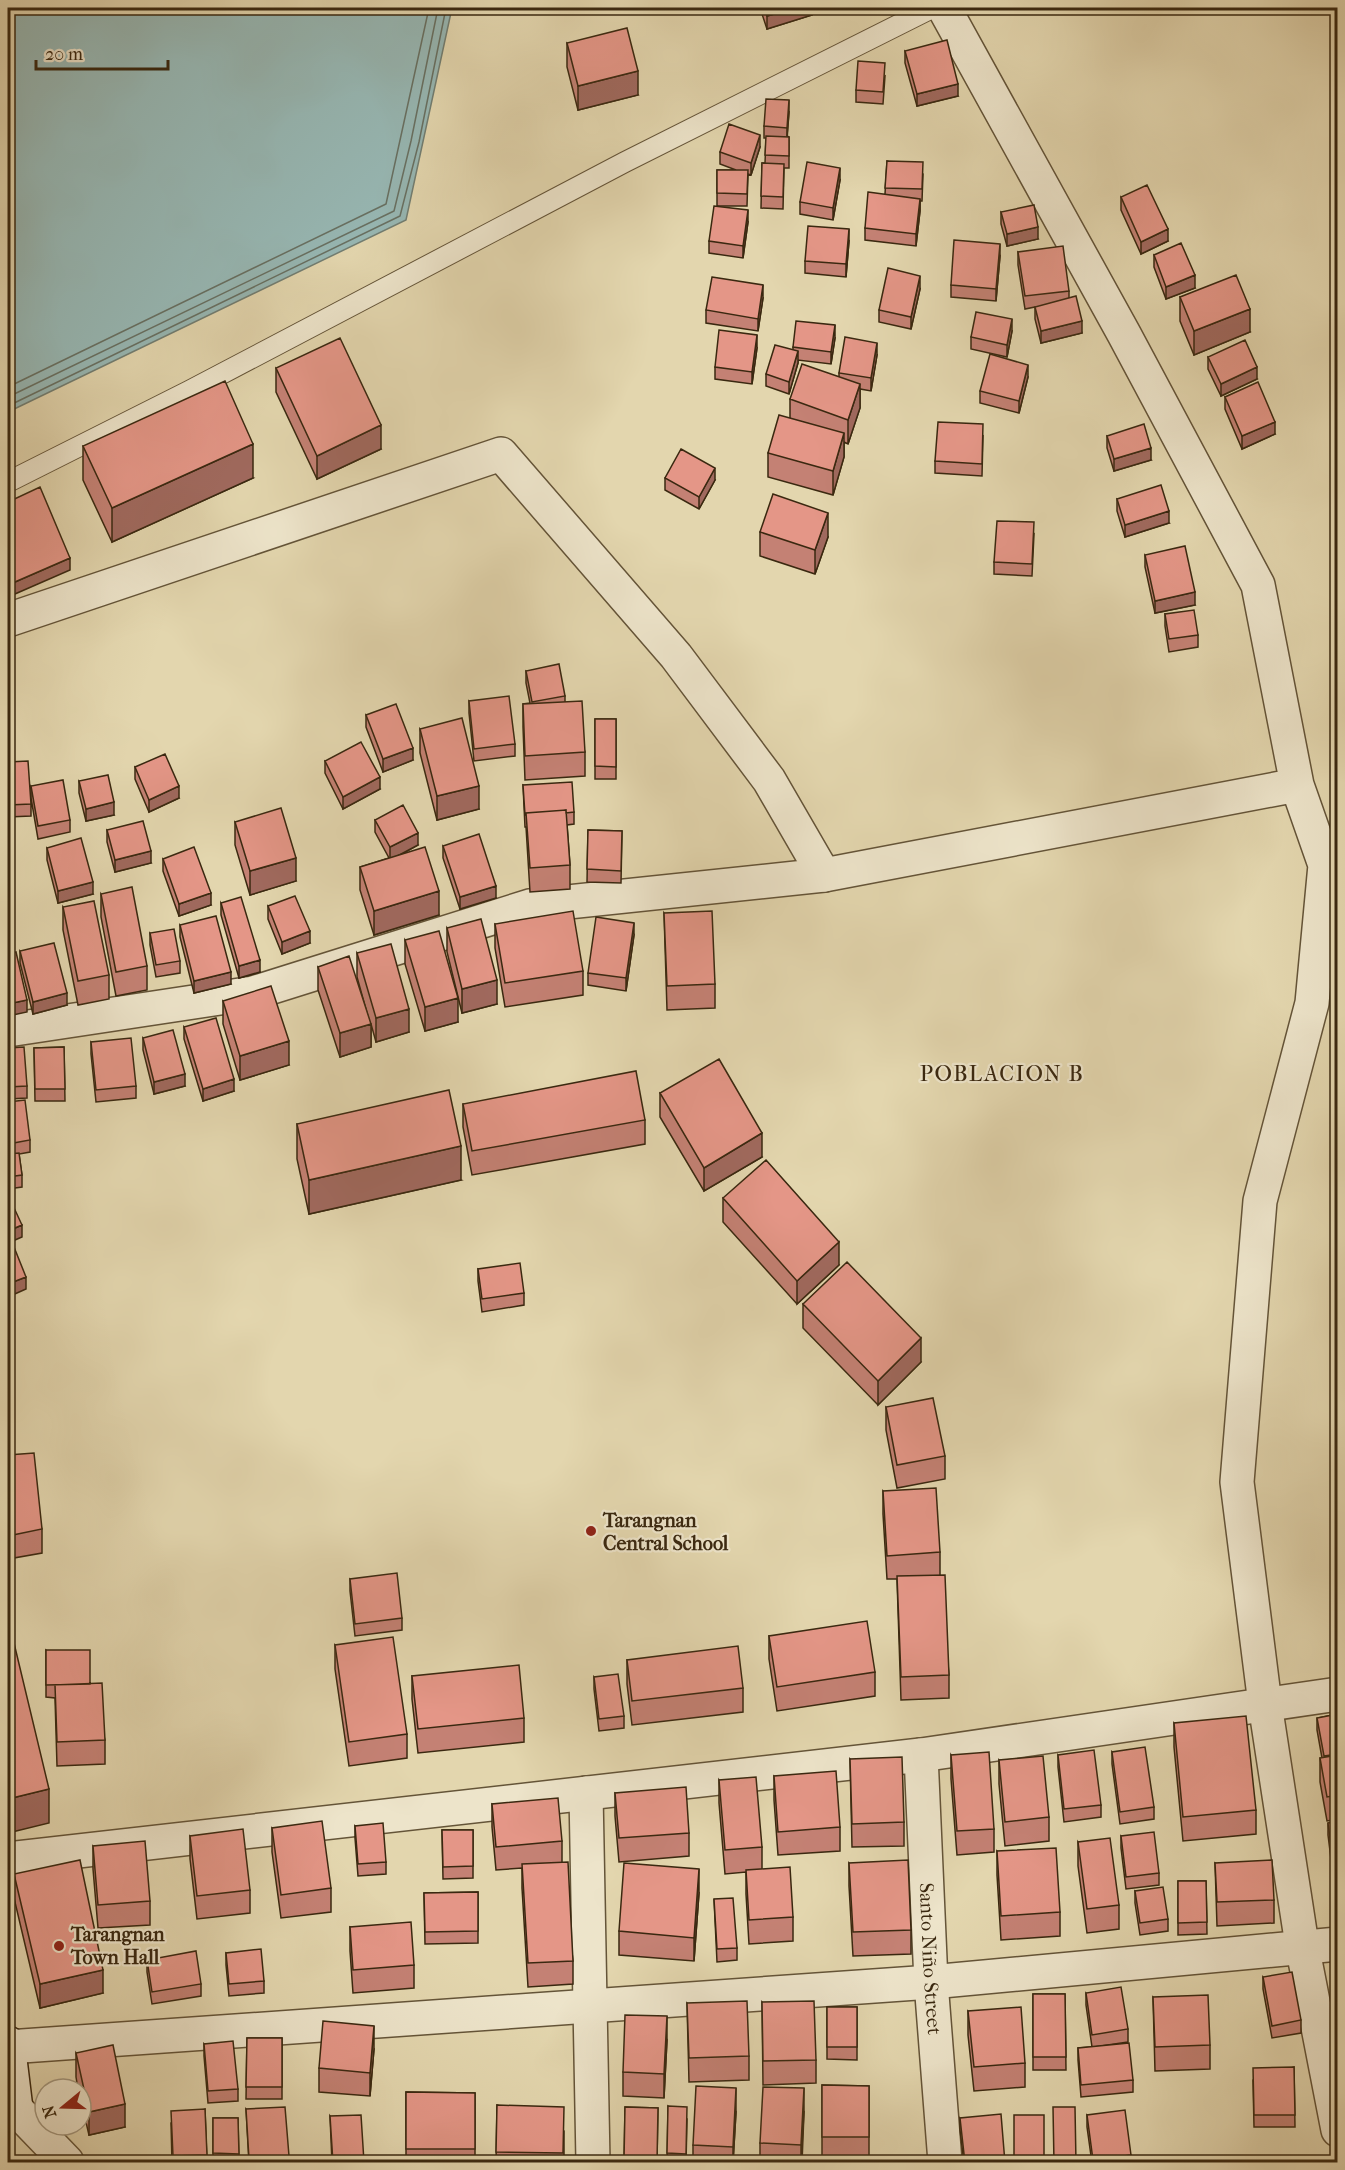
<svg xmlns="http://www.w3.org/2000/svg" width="1345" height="2170" font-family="'IM FELL French Canon',serif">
<rect width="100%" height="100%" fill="#e3d6ae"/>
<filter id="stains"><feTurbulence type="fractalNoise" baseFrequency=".00333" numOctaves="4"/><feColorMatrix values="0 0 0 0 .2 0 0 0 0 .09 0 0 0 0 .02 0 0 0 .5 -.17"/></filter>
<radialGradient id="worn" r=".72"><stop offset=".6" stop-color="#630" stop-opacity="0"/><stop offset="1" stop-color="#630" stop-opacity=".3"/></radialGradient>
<path fill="#97b7b3" stroke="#727e72" stroke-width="1.5" d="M8 8H452L406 220 8 412Z"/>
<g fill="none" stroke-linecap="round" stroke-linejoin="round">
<path stroke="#687062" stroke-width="1.5" d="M8 387 386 204 429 8
M8 397 394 211 411 141 438 8
M8 406 400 216 419 142 446 8"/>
<defs>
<path id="service" d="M8 482 189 391 625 162 932 8"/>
<g id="minor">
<path d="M8 1030 253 993 530 906 824 875"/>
<path id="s1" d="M921 1755 931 1982 945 2162"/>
<path d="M586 1793 593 2162"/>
<path d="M8 1859 921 1755 1338 1694"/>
<path d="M8 2047 931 1982 1338 1944"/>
<path d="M16 2109 67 2162"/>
</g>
<path id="tertiary" d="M944 8 1124 334 1258 585 1297 785 1325 865 1312 1003 1260 1201 1237 1482 1265 1704 1302 1945 1338 2130
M8 620 501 454 676 656 769 780 824 875 1297 785"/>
<path id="secondary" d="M8 2043 16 2109"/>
</defs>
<use href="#service" stroke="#645438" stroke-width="22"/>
<use href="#minor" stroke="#645438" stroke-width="36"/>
<use href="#tertiary" stroke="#645438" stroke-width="36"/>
<use href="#secondary" stroke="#3a2810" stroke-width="36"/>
<use href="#service" stroke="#ede4ca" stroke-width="20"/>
<use href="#minor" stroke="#ede4ca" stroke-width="33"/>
<use href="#tertiary" stroke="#ede4ca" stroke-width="33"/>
<use href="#secondary" stroke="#ede4ca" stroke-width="33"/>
</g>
<path fill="#c48174" stroke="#3a2810" stroke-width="1.5" d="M760 8H812V15L767 29Z
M567 43 638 95 578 110 567 67Z
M905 51 958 96 917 106 905 63Z
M885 76 883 104 856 102V90Z
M789 112 787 136 789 137V168H784L783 209 761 208 762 163H765L766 138H764V126Z
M760 147 751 175 748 174 747 206H717V170H736L720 164V152Z
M887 161 923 174 922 201H920V211L916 246 865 240V228L885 194Z
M840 180 833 220 800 214V202Z
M1121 197 1168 241 1141 254 1121 210Z
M1001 212 1038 239 1007 246 1001 224Z
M748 222 743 258 709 253V241Z
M849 241 846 277 805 273V261Z
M1018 252 1069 291V298L1082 333 1041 343 1035 319V307L1025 309 1018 265Z
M1154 255 1195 288 1166 299 1154 267Z
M1000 256 996 301 951 297V285Z
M920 289 911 329 879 322V310Z
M1180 297 1250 332 1194 355 1180 321Z
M763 298 758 331 706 323V310Z
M1012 331 1007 357 971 349V337Z
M835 338 831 364 798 360V363L789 394 766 386V374L793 350V347Z
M757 348 752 384 715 379V367Z
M877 355 871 391 860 389V408L848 444 844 442V457L833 495 768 477V453L790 418V399L839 377V373Z
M1208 357 1257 379 1221 396 1208 369Z
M276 368 381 449 317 479 276 392Z
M1028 377 1019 413 980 403V391Z
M1225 397 1275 434 1242 449 1225 409Z
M983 436 982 476 935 473V461Z
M1107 436 1151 460 1114 471 1107 448Z
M83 446 253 478 112 542 83 480Z
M665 478 715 480 699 509 665 490Z
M1117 499 1169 523 1125 537 1117 511Z
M760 532 828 537 815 574 760 556Z
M1034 534 1032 576 994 574V562Z
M1145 555 1195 605 1155 613 1145 567Z
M1165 614 1198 635V647L1169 652 1165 626Z
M526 671 565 696V701L585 752V776L525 780 523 727V704L530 703 526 683Z
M469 701 515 744V756L474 761 469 713Z
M366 715 413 760 383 772 366 727Z
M595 719H616V779H595Z
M420 729 479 809 437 820 420 753Z
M325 761 380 789 343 809 325 773Z
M8 762 31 804V816L8 817Z
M135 767 179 798 149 812 135 779Z
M79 781 114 815 86 821 79 793Z
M523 785 574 812V824L567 825 570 865V889L530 892 526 827H525Z
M31 786 70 820V832L38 839 31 798Z
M375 820 418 845 400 855 439 915 374 935 360 890V867L389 858 375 832Z
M235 822 296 881 250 895 235 845Z
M107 830 151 863 115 872 107 842Z
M588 830 622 831 621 883 587 882Z
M443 846 496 898 460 909 443 858Z
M47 848 93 894 58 903 47 860Z
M163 859 211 905 179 916 163 871Z
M101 894 147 966V990L116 996 101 917Z
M221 903 260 972 239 978 221 915Z
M268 906 310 943 282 954 268 919Z
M63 907 109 975V999L78 1005 63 930Z
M664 913 715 984V1008L667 1010Z
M495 924 583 971V995L505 1007 495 948Z
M180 925 231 984 194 993 180 937Z
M447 928 497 1004 462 1013 447 952Z
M150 933 180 961V973L156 977 150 945Z
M634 935 626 991 588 985V973Z
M405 940 458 1022 425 1031 405 964Z
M20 951 67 1005 33 1014 20 963Z
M357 953 409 1032 376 1042 371 1024V1047L340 1057 318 990V967L369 1020 357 977Z
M223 1001 289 1065 240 1080 223 1024Z
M184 1027 234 1091 203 1101 184 1039Z
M143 1038 185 1086 154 1094 143 1050Z
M91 1042 136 1086V1098L96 1102 91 1054Z
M64 1047 65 1101H35L34 1048Z
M8 1048 27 1086V1098L8 1099Z
M660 1093 762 1157 704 1191 660 1117Z
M8 1102 30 1140V1152L19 1154 22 1175V1187L8 1189Z
M463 1104 645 1120V1144L472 1175 463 1127Z
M297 1124 461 1180 309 1214 297 1159Z
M723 1198 839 1265 797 1304 723 1222Z
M478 1269 524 1293V1305L482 1312 478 1281Z
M803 1304 921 1362 878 1405 803 1328Z
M886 1407 945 1456V1479L897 1488 886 1430Z
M8 1455 42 1529V1553L8 1559Z
M883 1491 940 1552V1575L949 1675V1698L901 1700 897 1579H887L883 1514Z
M350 1579 402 1618V1630L355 1636 350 1591Z
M769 1636 875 1672V1696L777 1711 769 1659Z
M335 1645 407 1734V1758L349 1766 335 1669Z
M46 1650 90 1684 105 1740V1764L57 1766 55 1698 46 1697Z
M627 1660 743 1688V1712L632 1725 627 1684Z
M412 1676 524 1718V1742L418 1753 412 1699Z
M594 1677 624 1716V1728L599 1731 594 1689Z
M1338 1714V1819L1327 1821 1320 1782V1758H1322L1317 1730V1718Z
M1174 1723 1256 1810V1834L1183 1841 1174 1747Z
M1112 1752 1154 1807V1819L1120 1824 1112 1764Z
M951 1755 994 1829V1852L957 1855 951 1779Z
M1058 1755 1101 1805V1817L1064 1822 1058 1767Z
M850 1759 904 1822V1846L852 1847Z
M999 1760 1049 1817V1841L1005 1846 999 1784Z
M774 1776 840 1827V1851L778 1855 774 1800Z
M719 1780 762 1847V1869L793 1917V1941L749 1944 746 1894V1872L725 1874 719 1803Z
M615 1793 689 1833V1856L619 1862 615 1816Z
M492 1804 562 1841V1862L573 1961V1984L528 1987 522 1888V1868L496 1870 492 1827Z
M1338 1821V1866L1332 1867 1328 1835V1823Z
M355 1826 386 1862V1874L358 1876 355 1838Z
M272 1828 331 1888V1912L281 1918 272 1852Z
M442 1830H473V1878L443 1879Z
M190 1836 250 1890V1913L197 1919 190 1859Z
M1121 1836 1159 1873V1885L1126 1889 1121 1848Z
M1078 1842 1119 1905V1929L1087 1933 1078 1866Z
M93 1846 150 1901V1925L98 1928 93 1869Z
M997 1851 1060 1912V1936L1001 1940 997 1875Z
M849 1863 911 1930V1954L853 1956 849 1886Z
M1215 1863 1274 1900V1923L1217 1926Z
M14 1874 103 1993 40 2008 14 1898Z
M1178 1881H1206L1207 1934 1178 1935Z
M1135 1891 1168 1919V1931L1140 1935 1135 1903Z
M478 1892V1943L425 1944 424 1893Z
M699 1893 694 1961 619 1955V1931Z
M714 1899 737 1948V1960L717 1962Z
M350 1927 414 1965V1988L353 1993 350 1951Z
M226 1953 264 1981V1993L229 1996 226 1965Z
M147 1960 201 1984V1996L152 2004 147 1972Z
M1263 1977 1301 2020V2033L1272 2038 1263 1989Z
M1086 1993 1128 2029V2042L1094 2047 1133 2080V2092L1081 2097 1078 2060V2048L1092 2047 1086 2005Z
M1033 1994H1065L1066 2070H1033Z
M1153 1997 1210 2045V2069L1155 2071Z
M762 2002 816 2060V2083L763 2085Z
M687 2003 749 2056V2080L689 2082Z
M827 2007H857V2060L827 2059Z
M968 2011 1025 2063V2087L974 2091 968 2035Z
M247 2038H282V2099H246Z
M667 2040 664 2098 623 2096V2072Z
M204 2044 238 2089V2101L208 2103 204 2056Z
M374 2049 370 2096 319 2092V2068Z
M76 2053 125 2127 89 2135 81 2101V2089H78L76 2077Z
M1294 2067 1295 2127H1254L1253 2080Z
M822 2085 869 2086V2160L822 2161Z
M406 2092 475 2093V2163H406Z
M497 2105 564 2131V2163H496Z
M668 2106 687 2119 686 2163H667Z
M625 2107 658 2108 657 2163H624Z
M205 2109 207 2163H172L171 2123Z
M246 2109 289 2156V2163H249Z
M736 2112 733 2163H693V2145Z
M804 2112 802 2163H760V2143Z
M1087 2115 1131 2155V2163H1092L1087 2127Z
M330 2116 364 2163H332Z
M213 2118H238L239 2163H213Z
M960 2118 1005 2163H964L960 2130Z"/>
<path fill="#a0695e" stroke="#3a2810" stroke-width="1.5" d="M796 8H812V15L767 29V16Z
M638 71V95L578 110V86Z
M958 84V96L917 106V94Z
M789 100V112L787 140V128Z
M760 135V147L751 175V163Z
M840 168V180L833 220V208Z
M920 199V211L916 246V234Z
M748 210V222L743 258V246Z
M1038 227V239L1007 246V234Z
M849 229V241L846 277V264Z
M1168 229V241L1141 254V242Z
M1000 244V256L996 301V289Z
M1195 275V288L1166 299V287Z
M920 276V289L911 329V317Z
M763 285V298L758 331V319Z
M1250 309V332L1194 355V331Z
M1012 319V331L1007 357V345Z
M1082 321V333L1041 343V331Z
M835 325V338L831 364V352Z
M757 335V348L752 384V372Z
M877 343V355L871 391V378Z
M798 351V363L789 394V382Z
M1028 365V377L1019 413V401Z
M1257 367V379L1221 396V384Z
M860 384V408L848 444V420Z
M1275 422V434L1242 449V436Z
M381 425V449L317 479V456Z
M844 433V457L833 495V471Z
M253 444V478L112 542V508Z
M1151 448V460L1114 471V459Z
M715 468V480L699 509V497Z
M1169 511V523L1125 537V525Z
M828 513V537L815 574V550Z
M70 558V570L8 597V585Z
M1195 592V605L1155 613V601Z
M413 748V760L383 772V759Z
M380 777V789L343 809V797Z
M179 786V798L149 812V800Z
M479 786V809L437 820V796Z
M114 802V815L86 821V809Z
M418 833V845L390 860V847Z
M151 851V863L115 872V860Z
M296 858V881L250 895V871Z
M93 882V894L58 903V891Z
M496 886V898L460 909V897Z
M439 891V915L374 935V911Z
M211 893V905L179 916V904Z
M634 923V935L626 991V978Z
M310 931V943L282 954V942Z
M260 960V972L239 978V966Z
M231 972V984L194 993V981Z
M497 980V1004L462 1013V989Z
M67 993V1005L33 1014V1002Z
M458 998V1022L425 1031V1007Z
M27 1000V1012L8 1016V1004Z
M409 1009V1032L376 1042V1018Z
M371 1024V1047L340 1057V1033Z
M289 1041V1065L240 1080V1056Z
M185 1074V1086L154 1094V1082Z
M234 1079V1091L203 1101V1089Z
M762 1133V1157L704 1191V1168Z
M461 1146V1180L309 1214V1180Z
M22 1225V1237L8 1243V1231Z
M839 1242V1265L797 1304V1281Z
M26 1277V1289L8 1297V1284Z
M921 1338V1362L878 1405V1381Z
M49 1789V1823L8 1833V1799Z
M699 1869V1893L694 1961V1938Z
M103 1970V1993L40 2008V1984Z
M667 2016V2040L664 2098V2074Z
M374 2026V2049L370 2096V2073Z
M736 2088V2112L733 2163V2147Z
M804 2088V2112L801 2163V2145Z
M125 2104V2127L89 2135V2112Z"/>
<path fill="#e49687" stroke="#3a2810" stroke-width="1.5" d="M764 8H796L767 16Z
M627 28 638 71 578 86 567 43Z
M947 40 958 84 917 94 905 51Z
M858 61 885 63 883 92 856 90Z
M766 99 789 100 787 128 764 126Z
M729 124 760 135 751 163 720 152Z
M766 136 789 137V156L765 155Z
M887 161 923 162 922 189 885 188Z
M807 162 840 168 833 208 800 202Z
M762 163 784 164 783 197 761 196Z
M717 170H748L747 194 717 193Z
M1147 185 1168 229 1141 242 1121 197Z
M868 192 920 199 916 234 865 228Z
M1034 205 1038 227 1007 234 1001 212Z
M714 206 748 210 743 246 709 241Z
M808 226 849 229 846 264 805 261Z
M954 240 1000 244 996 289 951 285Z
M1181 243 1195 275 1166 287 1154 255Z
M1063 246 1069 291 1025 296 1018 252Z
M888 268 920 276 911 317 879 310Z
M1236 275 1250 309 1194 331 1180 297Z
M712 277 763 285 758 319 706 310Z
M1076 296 1082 321 1041 331 1035 307Z
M976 312 1012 319 1007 345 971 337Z
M796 321 835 325 831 352 793 347Z
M719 330 757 335 752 372 715 367Z
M845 337 877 343 871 378 839 373Z
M340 338 381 425 317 456 276 368Z
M1245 340 1257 367 1221 384 1208 357Z
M775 345 798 351 789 382 766 374Z
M990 354 1028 365 1019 401 980 391Z
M802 364 860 384 848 420 790 399Z
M225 381 253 444 112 508 83 446Z
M1258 382 1275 422 1242 436 1225 397Z
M779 415 844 433 833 471 768 453Z
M938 422 983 424 982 464 935 461Z
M1144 424 1151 448 1114 459 1107 436Z
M681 449 715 468 699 497 665 478Z
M1161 485 1169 511 1125 525 1117 499Z
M40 487 70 558 8 585V502Z
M773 494 828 513 815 550 760 532Z
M997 521 1034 522 1032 564 994 562Z
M1185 546 1195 592 1155 601 1145 555Z
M1194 610 1198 635 1169 639 1165 614Z
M559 664 565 696 532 702 526 671Z
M509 696 515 744 474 749 469 701Z
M582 701 585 752 525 756 523 704Z
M396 704 413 748 383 759 366 715Z
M462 718 479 786 437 796 420 729Z
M595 719H616V767L595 766Z
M361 742 380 777 343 797 325 761Z
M165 754 179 786 149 800 135 767Z
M28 761 31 804 8 805V762Z
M108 775 114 802 86 809 79 781Z
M63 780 70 820 38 826 31 786Z
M572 782 574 812 566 813V810L526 813V815H525L523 785Z
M403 805 418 833 390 847 375 820Z
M281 808 296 858 250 871 235 822Z
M566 810 570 865 530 868 526 813Z
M143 821 151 851 115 860 107 830Z
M588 830 622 831 621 871 587 869Z
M479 834 496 886 460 897 443 846Z
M81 838 93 882 58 891 47 848Z
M194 847 211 893 179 904 163 859Z
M425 847 439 891 374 911 360 867Z
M132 887 147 966 116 972 101 894Z
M295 896 310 931 282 942 268 906Z
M241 897 260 960 239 966 221 903Z
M94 901 109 975 78 981 63 907Z
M573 911 583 971 505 983 495 924Z
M712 911 715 984 667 986 664 913Z
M216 916 231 972 194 981 180 925Z
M596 917 634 923 626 978 588 973Z
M481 919 497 980 462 989 447 928Z
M174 929 180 961 156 965 150 933Z
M439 931 458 998 425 1007 405 940Z
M54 943 67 993 33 1002 20 951Z
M391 944 409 1009 376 1018 357 953Z
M16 952 27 1000 8 1004V954Z
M349 956 371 1024 340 1033 318 967Z
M271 986 289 1041 240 1056 223 1001Z
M216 1018 234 1079 203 1089 184 1027Z
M173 1030 185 1074 154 1082 143 1038Z
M131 1038 136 1086 96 1090 91 1042Z
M24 1047 27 1086 8 1087V1048Z
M64 1047 65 1089H35L34 1048Z
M719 1059 762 1133 704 1168 660 1093Z
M636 1071 645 1120 472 1151 463 1104Z
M449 1090 461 1146 309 1180 297 1124Z
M25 1100 30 1140 8 1144V1102Z
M19 1153 22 1175 8 1177V1154Z
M766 1160 839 1242 797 1281 723 1198Z
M9 1197 22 1225 8 1231V1198Z
M12 1242 26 1277 8 1284V1244Z
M847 1262 921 1338 878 1381 803 1304Z
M520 1263 524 1293 482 1299 478 1269Z
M933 1398 945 1456 897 1465 886 1407Z
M34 1453 42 1529 8 1536V1455Z
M936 1488 940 1552 887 1556 883 1491Z
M397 1573 402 1618 355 1624 350 1579Z
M945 1575 949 1675 901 1677 897 1576Z
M8 1618 49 1789 8 1799Z
M867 1621 875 1672 777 1687 769 1636Z
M393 1637 407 1734 349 1742 335 1645Z
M738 1646 743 1688 632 1701 627 1660Z
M46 1650H90V1684L46 1685Z
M519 1665 524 1718 418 1729 412 1676Z
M618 1674 624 1716 599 1719 594 1677Z
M102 1683 105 1740 57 1742 55 1685Z
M1338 1714V1754L1324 1756 1317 1718Z
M1246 1716 1256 1810 1183 1817 1174 1723Z
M1145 1747 1154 1807 1120 1812 1112 1752Z
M1094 1750 1101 1805 1064 1809 1058 1755Z
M989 1752 994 1829 957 1831 951 1755Z
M1338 1755V1795L1327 1797 1320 1758Z
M1043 1756 1049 1817 1005 1822 999 1760Z
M902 1757 904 1822 852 1824 850 1759Z
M836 1771 840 1827 778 1832 774 1776Z
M756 1777 762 1847 725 1850 719 1780Z
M686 1787 689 1833 619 1838 615 1793Z
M558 1798 562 1841 496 1847 492 1804Z
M322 1821 331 1888 281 1895 272 1828Z
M1338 1821V1854L1332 1855 1328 1823Z
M383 1823 386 1862 358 1864 355 1826Z
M243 1829 250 1890 197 1896 190 1836Z
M442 1830H473V1866L443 1867Z
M1154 1832 1159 1873 1126 1877 1121 1836Z
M1110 1838 1119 1905 1087 1909 1078 1842Z
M145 1841 150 1901 98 1905 93 1846Z
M1056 1848 1060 1912 1001 1916 997 1851Z
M80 1860 103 1970 40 1984 14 1874Z
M908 1860 911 1930 853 1932 849 1863Z
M1272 1860 1274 1900 1217 1902 1215 1863Z
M568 1862 573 1961 528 1963 522 1864Z
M624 1863 699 1869 694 1938 619 1931Z
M790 1867 793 1917 749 1920 746 1870Z
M1178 1881H1206L1207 1922 1178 1923Z
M1163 1887 1168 1919 1140 1923 1135 1891Z
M478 1892V1931L425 1932 424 1893Z
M733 1898 737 1948 717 1949 714 1899Z
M411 1922 414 1965 353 1970 350 1927Z
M261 1949 264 1981 229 1984 226 1953Z
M196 1951 201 1984 152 1992 147 1960Z
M1292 1972 1301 2020 1272 2026 1263 1977Z
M1121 1987 1128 2029 1092 2035 1086 1993Z
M1033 1994H1065L1066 2057H1033Z
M1208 1995 1210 2045 1155 2047 1153 1997Z
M747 2001 749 2056 689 2058 687 2003Z
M814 2001 816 2060 763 2061 762 2002Z
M827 2007H857V2047H827Z
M1021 2007 1025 2063 974 2067 968 2011Z
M625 2015 667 2016 664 2074 623 2072Z
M323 2021 374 2026 370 2073 319 2068Z
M247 2038H282V2087H246Z
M233 2041 238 2089 208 2091 204 2044Z
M1129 2043 1133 2080 1081 2085 1078 2048Z
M113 2045 125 2104 89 2112 76 2053Z
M1294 2067 1295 2115H1254L1253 2068Z
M822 2085 869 2086V2137H822Z
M696 2086 736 2088 733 2147 693 2145Z
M763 2087 804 2088 801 2145 760 2143Z
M406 2092 475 2093V2149H406Z
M497 2105 564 2107 563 2153 496 2152Z
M668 2106 687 2107 686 2154 667 2153Z
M285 2107 289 2156 249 2159 246 2109Z
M625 2107 658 2108 657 2161 624 2160Z
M1053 2107H1075L1076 2163H1054Z
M205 2109 207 2155 173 2156 171 2111Z
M1125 2110 1131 2155 1093 2160 1087 2115Z
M1001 2114 1005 2163H965L960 2118Z
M361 2115 364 2162 333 2163 330 2116Z
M1014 2115H1044V2163H1014Z
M213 2118H238L239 2154 213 2153Z"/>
<g fill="#8f2418" stroke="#ede4ca" stroke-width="2">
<circle cx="591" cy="1531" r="6"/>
<circle cx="59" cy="1946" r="6"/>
</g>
<g text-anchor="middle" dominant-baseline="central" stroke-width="4.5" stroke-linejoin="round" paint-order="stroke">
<g font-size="20" font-weight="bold" fill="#3a2810" stroke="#ede4ca" text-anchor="start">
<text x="603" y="1520">Tarangnan<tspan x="603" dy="23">Central School</tspan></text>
<text x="71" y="1934">Tarangnan<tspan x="71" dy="23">Town Hall</tspan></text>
</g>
<g font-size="20" fill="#3a2810" stroke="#ede4ca">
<text stroke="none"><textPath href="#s1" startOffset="204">Santo Niño Street</textPath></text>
</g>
<g font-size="22" letter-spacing="1.5" fill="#3a2810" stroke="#ede4ca">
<text x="1002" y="1074">POBLACION B</text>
</g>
</g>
<rect width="1345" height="2170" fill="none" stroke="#e3d6ae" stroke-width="30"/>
<rect x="9" y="9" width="1327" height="2152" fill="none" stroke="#3a2810" stroke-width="3"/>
<rect x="15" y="15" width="1315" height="2140" fill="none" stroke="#3a2810" stroke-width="1.5"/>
<g transform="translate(63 2107) rotate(251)"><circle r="28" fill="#ede4ca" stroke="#a59980" stroke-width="1.5"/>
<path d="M0-4.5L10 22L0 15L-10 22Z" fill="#8f2418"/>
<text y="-9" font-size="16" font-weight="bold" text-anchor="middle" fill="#3a2810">N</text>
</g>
<path d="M36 60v9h132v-9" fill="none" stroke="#3a2810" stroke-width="3"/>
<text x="45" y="60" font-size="18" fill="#3a2810" stroke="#ede4ca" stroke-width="4.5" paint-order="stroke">20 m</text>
<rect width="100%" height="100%" filter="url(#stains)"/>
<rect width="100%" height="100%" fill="url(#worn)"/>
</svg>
